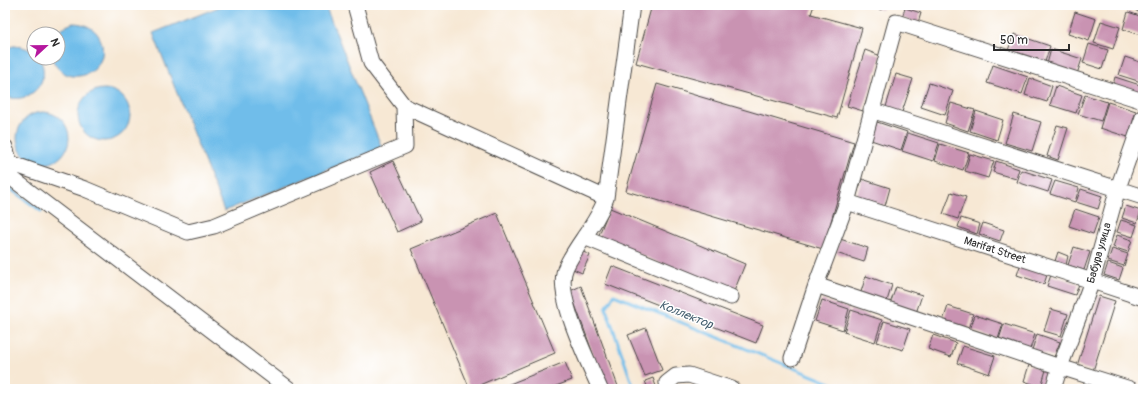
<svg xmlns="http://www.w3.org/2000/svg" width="1148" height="394" font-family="Pangolin,sans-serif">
<rect width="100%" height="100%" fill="#fff"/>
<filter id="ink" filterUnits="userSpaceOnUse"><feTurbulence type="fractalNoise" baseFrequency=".025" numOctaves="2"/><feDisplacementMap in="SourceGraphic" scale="8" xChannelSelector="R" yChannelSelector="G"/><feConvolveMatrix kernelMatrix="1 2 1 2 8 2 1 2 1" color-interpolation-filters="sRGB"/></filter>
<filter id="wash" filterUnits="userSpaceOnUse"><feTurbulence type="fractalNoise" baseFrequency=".012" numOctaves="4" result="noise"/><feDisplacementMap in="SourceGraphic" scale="16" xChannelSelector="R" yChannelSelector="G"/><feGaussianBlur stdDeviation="0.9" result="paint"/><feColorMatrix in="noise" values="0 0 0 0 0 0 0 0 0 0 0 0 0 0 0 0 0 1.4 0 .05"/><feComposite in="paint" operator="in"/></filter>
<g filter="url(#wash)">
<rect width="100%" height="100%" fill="#f7e8d4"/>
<path fill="#70bdea" stroke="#4e748a" d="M224 5H325L382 148 224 211 153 33Z
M73 23C115 24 110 80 72 76 62 74 55 67 52 58H58V34H56C60 28 66 26 73 23Z
M13 46C21 46 27 48 34 52V58H39C54 80 28 107 5 96V49Z
M78 115a26 26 0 1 1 52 0a26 26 0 1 1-52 0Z
M17 138a26 26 0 1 1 52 0a26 26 0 1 1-52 0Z"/>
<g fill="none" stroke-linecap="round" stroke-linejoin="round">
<path stroke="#70bdea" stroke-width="3" d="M5 185 41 211
M634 389 606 308 614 295 845 389"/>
</g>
<g id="blocks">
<path fill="#c993b2" d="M652 5H814L811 14 862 28 837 118 636 63Z
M876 5H883L882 10 875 8Z
M905 8 921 13 918 23 902 18Z
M1075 12 1096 19 1089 41 1068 34Z
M1128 12 1143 17V36L1123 29Z
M1101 21 1120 27 1113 49 1094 43Z
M1014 34 1050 46 1044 65 1007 53Z
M1089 44 1108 50 1102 69 1083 63Z
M1051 49 1082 59 1077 74 1047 64Z
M865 50 881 56 863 111 847 106Z
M1125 57 1143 63V74L1141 82 1119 75Z
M993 65 1028 77 1022 94 987 83Z
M896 74 913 79 901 115 885 110Z
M1115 77 1143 86V95L1113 85Z
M1030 78 1052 86 1047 102 1025 95Z
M929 83 953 91 945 115 921 107Z
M657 84 854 142 823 249 626 191Z
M1056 86 1082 95 1076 113 1050 105Z
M1085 95 1107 102 1101 121 1078 114Z
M1108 102 1136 111 1128 137 1100 128Z
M951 103 975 110 968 131 945 123Z
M976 111 1003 120 997 140 970 131Z
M1014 114 1041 122 1032 151 1005 143Z
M877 122 907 132 901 150 871 140Z
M1057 125 1068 128 1058 160 1047 156Z
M908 133 939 143 933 161 902 151Z
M940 144 969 153 963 170 935 161Z
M1143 146V159L1139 158Z
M970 154 994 161 988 178 965 171Z
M393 161 421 221 397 232 370 172Z
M996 161 1019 169 1016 179 993 172Z
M1021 170 1052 180 1048 192 1017 182Z
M862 179 890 188 885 206 856 197Z
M1055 181 1079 188 1075 202 1050 194Z
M1081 189 1102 196 1098 209 1076 202Z
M951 192 966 197 958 219 943 214Z
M1126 206 1141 211 1137 223 1122 218Z
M610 208 745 264 733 294 598 237Z
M1075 209 1099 217 1093 234 1069 226Z
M497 213 555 353 470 389 411 249Z
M961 218 980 224 977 234 958 227Z
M1121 220 1137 225 1133 237 1117 232Z
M983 223 1004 230 1000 241 979 234Z
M1117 235 1132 240 1128 252 1113 247Z
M840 239 868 248 864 262 836 253Z
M1074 247 1090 252 1084 270 1068 265Z
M1112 249 1128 254 1124 266 1108 261Z
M581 251 590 255 582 273 573 269Z
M1058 252 1068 256 1066 265 1055 261Z
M1021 263 1048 272 1044 284 1017 275Z
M1108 263 1123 268 1119 280 1104 275Z
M612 266 763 325 756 343 605 284Z
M1051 275 1079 284 1075 295 1047 286Z
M866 276 892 285 886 304 860 295Z
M581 286 619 389H606L570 291Z
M896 287 922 295 916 313 890 304Z
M1099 296 1115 301 1093 371 1077 366Z
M822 300 849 309 843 330 815 321Z
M948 306 973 314 968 329 943 321Z
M1051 309 1068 314 1061 336 1044 331Z
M851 310 882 320 875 342 844 332Z
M975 315 1003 324 998 339 970 330Z
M884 321 910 329 903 350 877 342Z
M1004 324 1035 334 1030 349 999 339Z
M646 328 662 370 645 376 628 335Z
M1037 334 1060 342 1054 357 1032 350Z
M933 335 956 343 951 357 928 349Z
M963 346 995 356 989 374 957 363Z
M565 362 572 380 548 389H497Z
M1029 365 1046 370 1041 387 1024 381Z
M653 378 657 389H648L645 381Z
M1022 385 1034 389H1021Z"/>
</g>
</g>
<g filter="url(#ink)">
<use href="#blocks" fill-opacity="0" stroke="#4a4744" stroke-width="1"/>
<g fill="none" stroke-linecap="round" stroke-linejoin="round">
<defs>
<path id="minor" d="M1142 5H1143
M404 106 606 198
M871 110 1143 197
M5 147 10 163 85 189 188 232 214 226 405 146 404 106 371 63 355 5
M5 173 289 389
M847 202 1092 281 1143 298
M584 237 731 297
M816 285 1060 367 1130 389
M792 358 816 285 847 202 896 22 1143 101
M600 389C589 363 553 293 566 267 577 243 597 224 606 198L632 5
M669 389 667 383 676 376 689 375 732 389
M1053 389 1060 367 1092 281 1118 188 1143 117"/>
</defs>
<use href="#minor" stroke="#4a4744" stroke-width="17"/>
<use href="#minor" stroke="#fff" stroke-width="15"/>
</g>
</g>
<g text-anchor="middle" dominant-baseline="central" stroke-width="3" stroke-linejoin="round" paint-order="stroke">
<g font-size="11" fill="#2b2b2b" stroke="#fff">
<text transform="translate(995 250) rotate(18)">Marifat Street</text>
<text transform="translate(1099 253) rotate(-74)">Бабура улица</text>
</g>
<g font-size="12" font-style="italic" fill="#435e6e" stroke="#fff">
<text transform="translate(686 315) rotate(22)">Коллектор</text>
</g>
</g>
<rect width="1148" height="394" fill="none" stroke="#fff" stroke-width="20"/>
<g transform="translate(46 46) rotate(68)"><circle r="19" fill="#ffffff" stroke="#aaaaaa"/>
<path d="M0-3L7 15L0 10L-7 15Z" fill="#b5179e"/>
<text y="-6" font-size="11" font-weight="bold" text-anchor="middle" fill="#2b2b2b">N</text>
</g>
<path d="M994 44v6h75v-6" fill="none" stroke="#2b2b2b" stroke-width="2"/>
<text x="1000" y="44" font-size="12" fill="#2b2b2b" stroke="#ffffff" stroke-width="3" paint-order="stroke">50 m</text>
</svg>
